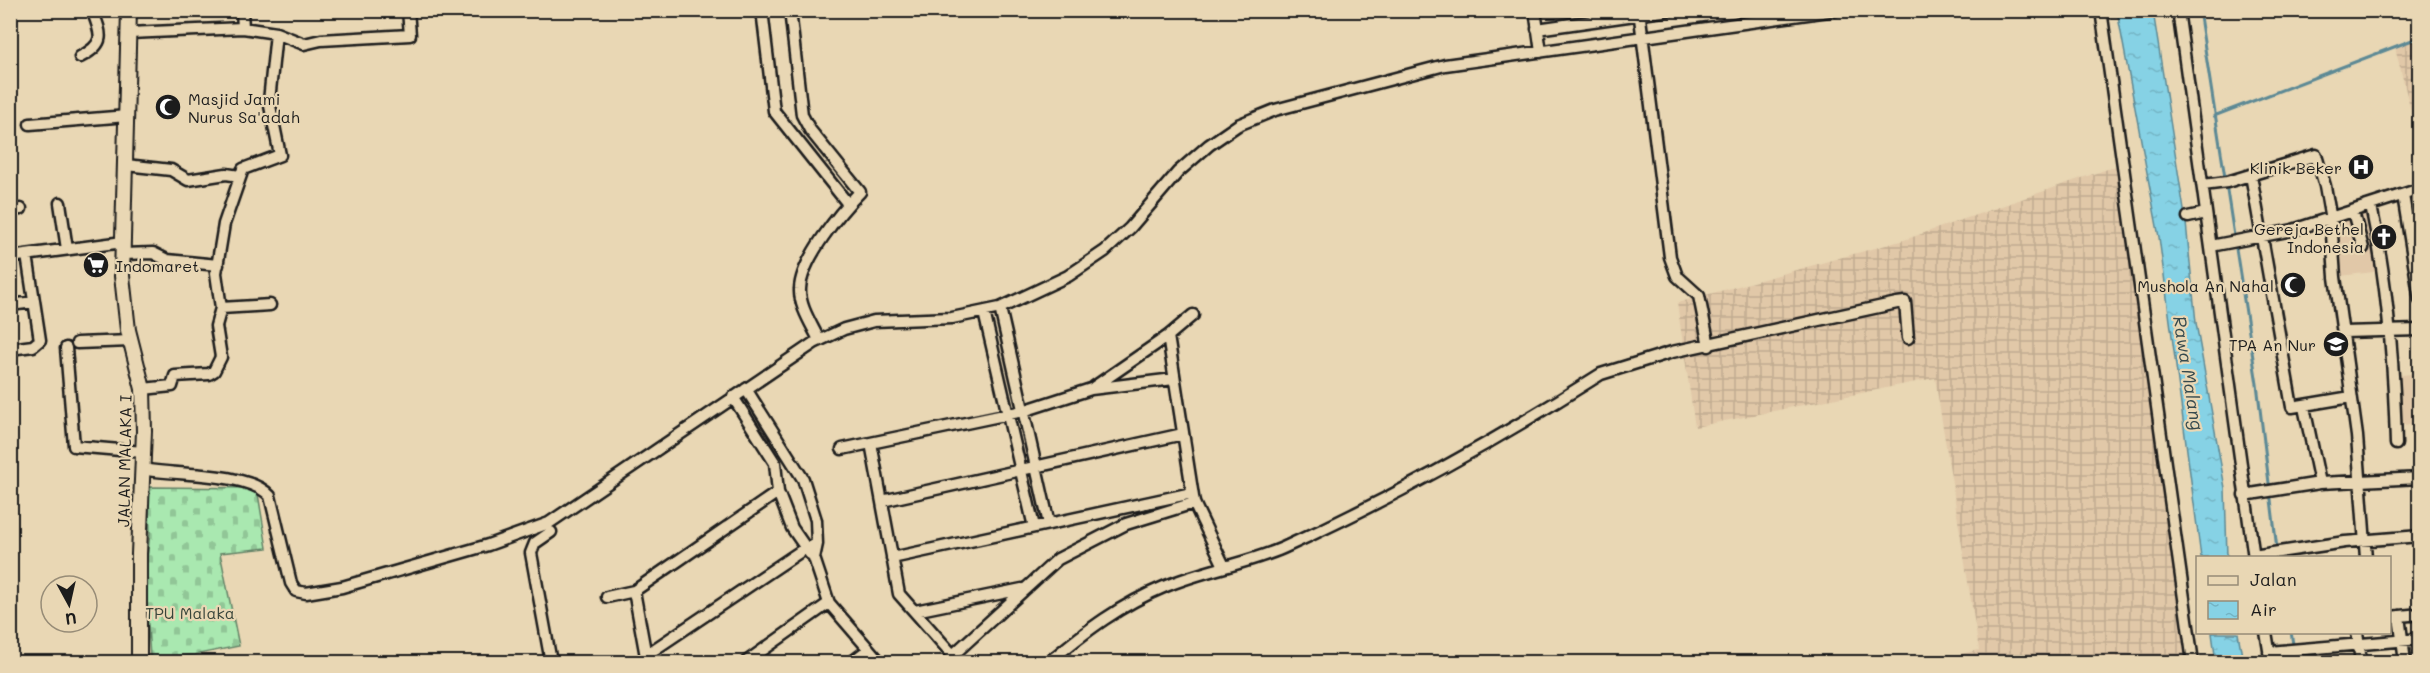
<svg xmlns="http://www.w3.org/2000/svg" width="2430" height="673" font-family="Mali,sans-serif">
<defs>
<pattern id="industrial-grid" width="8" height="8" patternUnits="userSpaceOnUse" patternTransform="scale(1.5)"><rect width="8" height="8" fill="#e1c8a8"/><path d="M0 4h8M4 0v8" fill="none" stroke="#c0ab90"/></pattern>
<pattern id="cemetery-stones" width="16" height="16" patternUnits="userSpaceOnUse" patternTransform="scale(1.5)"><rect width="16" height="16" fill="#a9e8b0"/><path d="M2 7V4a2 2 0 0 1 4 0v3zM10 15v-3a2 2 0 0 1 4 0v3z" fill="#91c697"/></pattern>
<pattern id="water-ripples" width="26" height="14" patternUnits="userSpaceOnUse" patternTransform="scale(1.5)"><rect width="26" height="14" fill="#86d2e5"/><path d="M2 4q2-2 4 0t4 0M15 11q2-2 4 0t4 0" fill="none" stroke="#73b4c4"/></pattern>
</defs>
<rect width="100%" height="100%" fill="#e9d7b4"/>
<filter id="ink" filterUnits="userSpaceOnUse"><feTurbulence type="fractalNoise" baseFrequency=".0167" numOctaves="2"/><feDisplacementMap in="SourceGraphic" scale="12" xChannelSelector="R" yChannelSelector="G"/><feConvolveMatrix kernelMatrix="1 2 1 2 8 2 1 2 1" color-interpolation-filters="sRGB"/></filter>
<g filter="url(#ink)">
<path fill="#e1c8a8" d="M2368 210 2382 271 2340 276 2334 219Z
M2419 373V424L2398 425 2394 376Z"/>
<path fill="url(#industrial-grid)" d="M2419 36V144L2395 47Z
M2122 164 2196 662H1926L1979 650 1935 378 1695 427 1677 303 1904 240Z"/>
<path fill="url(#cemetery-stones)" stroke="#628266" stroke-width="1.5" d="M148 487 257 488 267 548 220 553 239 646 194 655 150 658 145 577 150 533Z"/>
<path fill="url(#water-ripples)" stroke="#5c8995" stroke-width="1.5" d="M2117 11H2153L2186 223 2196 323 2225 488 2227 557H2201L2159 237Z
M2212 633H2238L2243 662H2216Z"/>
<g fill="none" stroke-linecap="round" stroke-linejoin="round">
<path stroke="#5c8995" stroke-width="3" d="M2199 10 2257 384 2277 549
M2214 116 2420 37
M2291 632 2296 662"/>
<defs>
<path id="minor" d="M242 10 243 28
M762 10 774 111 848 204
M790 10 802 115 810 130 860 192C840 212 801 260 800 289 799 306 812 325 819 340
M1535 10 1541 52
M1639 10 1670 257 1677 276 1699 296 1709 346
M2101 10 2193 662
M2178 10 2254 558
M1537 29 1670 10
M129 33 243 28 276 33 304 44 321 40 410 35 408 10
M80 57C106 44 102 35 92 10
M30 124 127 116
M126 165 171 170 188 180 226 174 240 176
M2251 175 2292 407 2351 397
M2203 185 2227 182 2316 155 2325 186 2331 220 2335 277 2357 436 2366 558
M2403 195 2420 300
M60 203 67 249
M2371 206C2388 285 2394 364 2396 444
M10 210 21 209
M2353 212 2363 248
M2188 217 2206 213
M2211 246 2293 230 2420 189
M123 254 153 253 167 260 218 265
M10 257 123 242
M10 305 34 302
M221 308 270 305
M1000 308 1049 524
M984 312 1034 527
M2343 332 2420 330
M1168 336 1194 503 1224 566
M77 343 131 341
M66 348 74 446 143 452
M10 349 33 346 40 340 27 255
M1094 387 1168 336 1193 315
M143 389 172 386 175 376 209 374 214 371 221 357 216 326 221 308 216 273 224 224 243 169 280 155 269 101 276 33
M746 389 803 479 816 520 817 544 814 558 829 603 880 662
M733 397 775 463 778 492 792 528 810 554
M2304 407 2320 483
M871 443 899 594 959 662
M842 449 1023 411 1091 389 1174 379
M142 469C176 476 248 471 270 496L291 583 296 591 306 593 342 587 488 545 549 523 814 343 844 329 874 321 952 318 1000 308 1068 276 1105 251 1130 228 1178 172 1209 145 1238 125 1275 110 1445 65 1836 10
M2244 495 2320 483 2420 478
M882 501 1183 434
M2253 556 2345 542 2420 536
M892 558 1192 493
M634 591 647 662
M607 597 634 591 778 492
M915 611 1022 589
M2399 616 2405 662
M2390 617 2420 614
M2266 632 2271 662
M2357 632 2361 662
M2269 652 2420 639
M646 655 804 549 817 544
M953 655 1058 559 1126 524 1194 503
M551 662 531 553 535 543 551 532
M746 662 829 603
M852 662 869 649
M1049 662C1087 630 1120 605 1166 586 1204 570 1246 564 1283 548 1393 498 1499 439 1601 374L1672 352 1897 303 1905 302 1908 338"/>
<path id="tertiary" d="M129 10 122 276 128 330 143 389 144 431 139 554V662"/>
</defs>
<use href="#minor" stroke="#1c1c1c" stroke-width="15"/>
<use href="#tertiary" stroke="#1c1c1c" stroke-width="18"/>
<use href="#minor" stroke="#e9d7b4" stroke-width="10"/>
<use href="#tertiary" stroke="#e9d7b4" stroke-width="14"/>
</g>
</g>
<defs>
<symbol id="mosque-disc" viewBox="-11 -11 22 22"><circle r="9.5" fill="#1c1c1c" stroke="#e9d7b4"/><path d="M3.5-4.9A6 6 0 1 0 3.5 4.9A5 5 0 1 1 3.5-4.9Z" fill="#fff"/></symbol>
<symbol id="hospital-disc" viewBox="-11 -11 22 22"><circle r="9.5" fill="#1c1c1c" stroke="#e9d7b4"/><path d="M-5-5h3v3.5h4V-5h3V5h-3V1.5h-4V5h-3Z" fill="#fff"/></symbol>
<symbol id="church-disc" viewBox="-11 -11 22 22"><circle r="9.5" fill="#1c1c1c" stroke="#e9d7b4"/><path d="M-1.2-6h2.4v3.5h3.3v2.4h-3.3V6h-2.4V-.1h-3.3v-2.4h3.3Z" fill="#fff"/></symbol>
<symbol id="supermarket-disc" viewBox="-11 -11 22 22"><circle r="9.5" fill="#1c1c1c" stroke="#e9d7b4"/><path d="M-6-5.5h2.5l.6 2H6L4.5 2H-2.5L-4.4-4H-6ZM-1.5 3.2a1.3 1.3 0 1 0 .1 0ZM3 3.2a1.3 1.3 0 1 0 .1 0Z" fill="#fff"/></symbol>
<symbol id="school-disc" viewBox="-11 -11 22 22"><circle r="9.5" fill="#1c1c1c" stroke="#e9d7b4"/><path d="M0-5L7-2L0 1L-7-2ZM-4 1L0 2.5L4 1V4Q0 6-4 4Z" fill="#fff"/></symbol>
</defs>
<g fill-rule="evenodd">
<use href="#mosque-disc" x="153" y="92" width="30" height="30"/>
<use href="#hospital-disc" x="2346" y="152" width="30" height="30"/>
<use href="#church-disc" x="2369" y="222" width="30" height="30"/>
<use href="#supermarket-disc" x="81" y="250" width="30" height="30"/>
<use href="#mosque-disc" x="2278" y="270" width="30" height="30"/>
<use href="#school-disc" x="2321" y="329" width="30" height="30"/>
</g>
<g text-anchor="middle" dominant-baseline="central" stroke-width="4.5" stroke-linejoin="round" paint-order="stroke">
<g font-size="16" fill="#1c1c1c" stroke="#e9d7b4" text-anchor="end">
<text x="188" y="98" text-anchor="start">Masjid Jami<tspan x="188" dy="18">Nurus Sa'adah</tspan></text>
<text x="2342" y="167">Klinik Beker</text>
<text x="2364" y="228">Gereja Bethel<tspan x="2364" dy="18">Indonesia</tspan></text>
<text x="116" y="265" text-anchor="start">Indomaret</text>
<text x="2274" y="285">Mushola An Nahal</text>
<text x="2316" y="344">TPA An Nur</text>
</g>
<g font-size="16" fill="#1c1c1c" stroke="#e9d7b4">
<text transform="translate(124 461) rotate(-89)">JALAN MALAKA I</text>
</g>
<g font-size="16" fill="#38453a" stroke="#e9d7b4">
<text x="190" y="612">TPU Malaka</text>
</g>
<g font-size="18" font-style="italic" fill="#364a4e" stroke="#e9d7b4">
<text transform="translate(2189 373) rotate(81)">Rawa Malang</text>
</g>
</g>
<rect width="2430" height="673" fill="none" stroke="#e9d7b4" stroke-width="36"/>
<rect x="18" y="18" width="2394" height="637" fill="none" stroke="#1c1c1c" stroke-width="2" filter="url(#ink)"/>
<rect x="2196" y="556" width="195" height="78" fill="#e9d7b4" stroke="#978c77" stroke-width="1.5"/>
<rect x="2208" y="576" width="30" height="9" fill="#e9d7b4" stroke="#978c77" stroke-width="1.5"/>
<text x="2250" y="586" font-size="18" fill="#1c1c1c">Jalan</text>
<rect x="2208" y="601" width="30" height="18" fill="url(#water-ripples)" stroke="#978c77" stroke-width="1.5"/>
<text x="2250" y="616" font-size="18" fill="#1c1c1c">Air</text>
<g transform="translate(69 604) rotate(172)"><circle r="28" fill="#e9d7b4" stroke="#978c77" stroke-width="1.5"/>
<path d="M0-4.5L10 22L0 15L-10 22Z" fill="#1c1c1c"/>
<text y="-9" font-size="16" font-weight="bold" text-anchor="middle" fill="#1c1c1c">U</text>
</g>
</svg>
